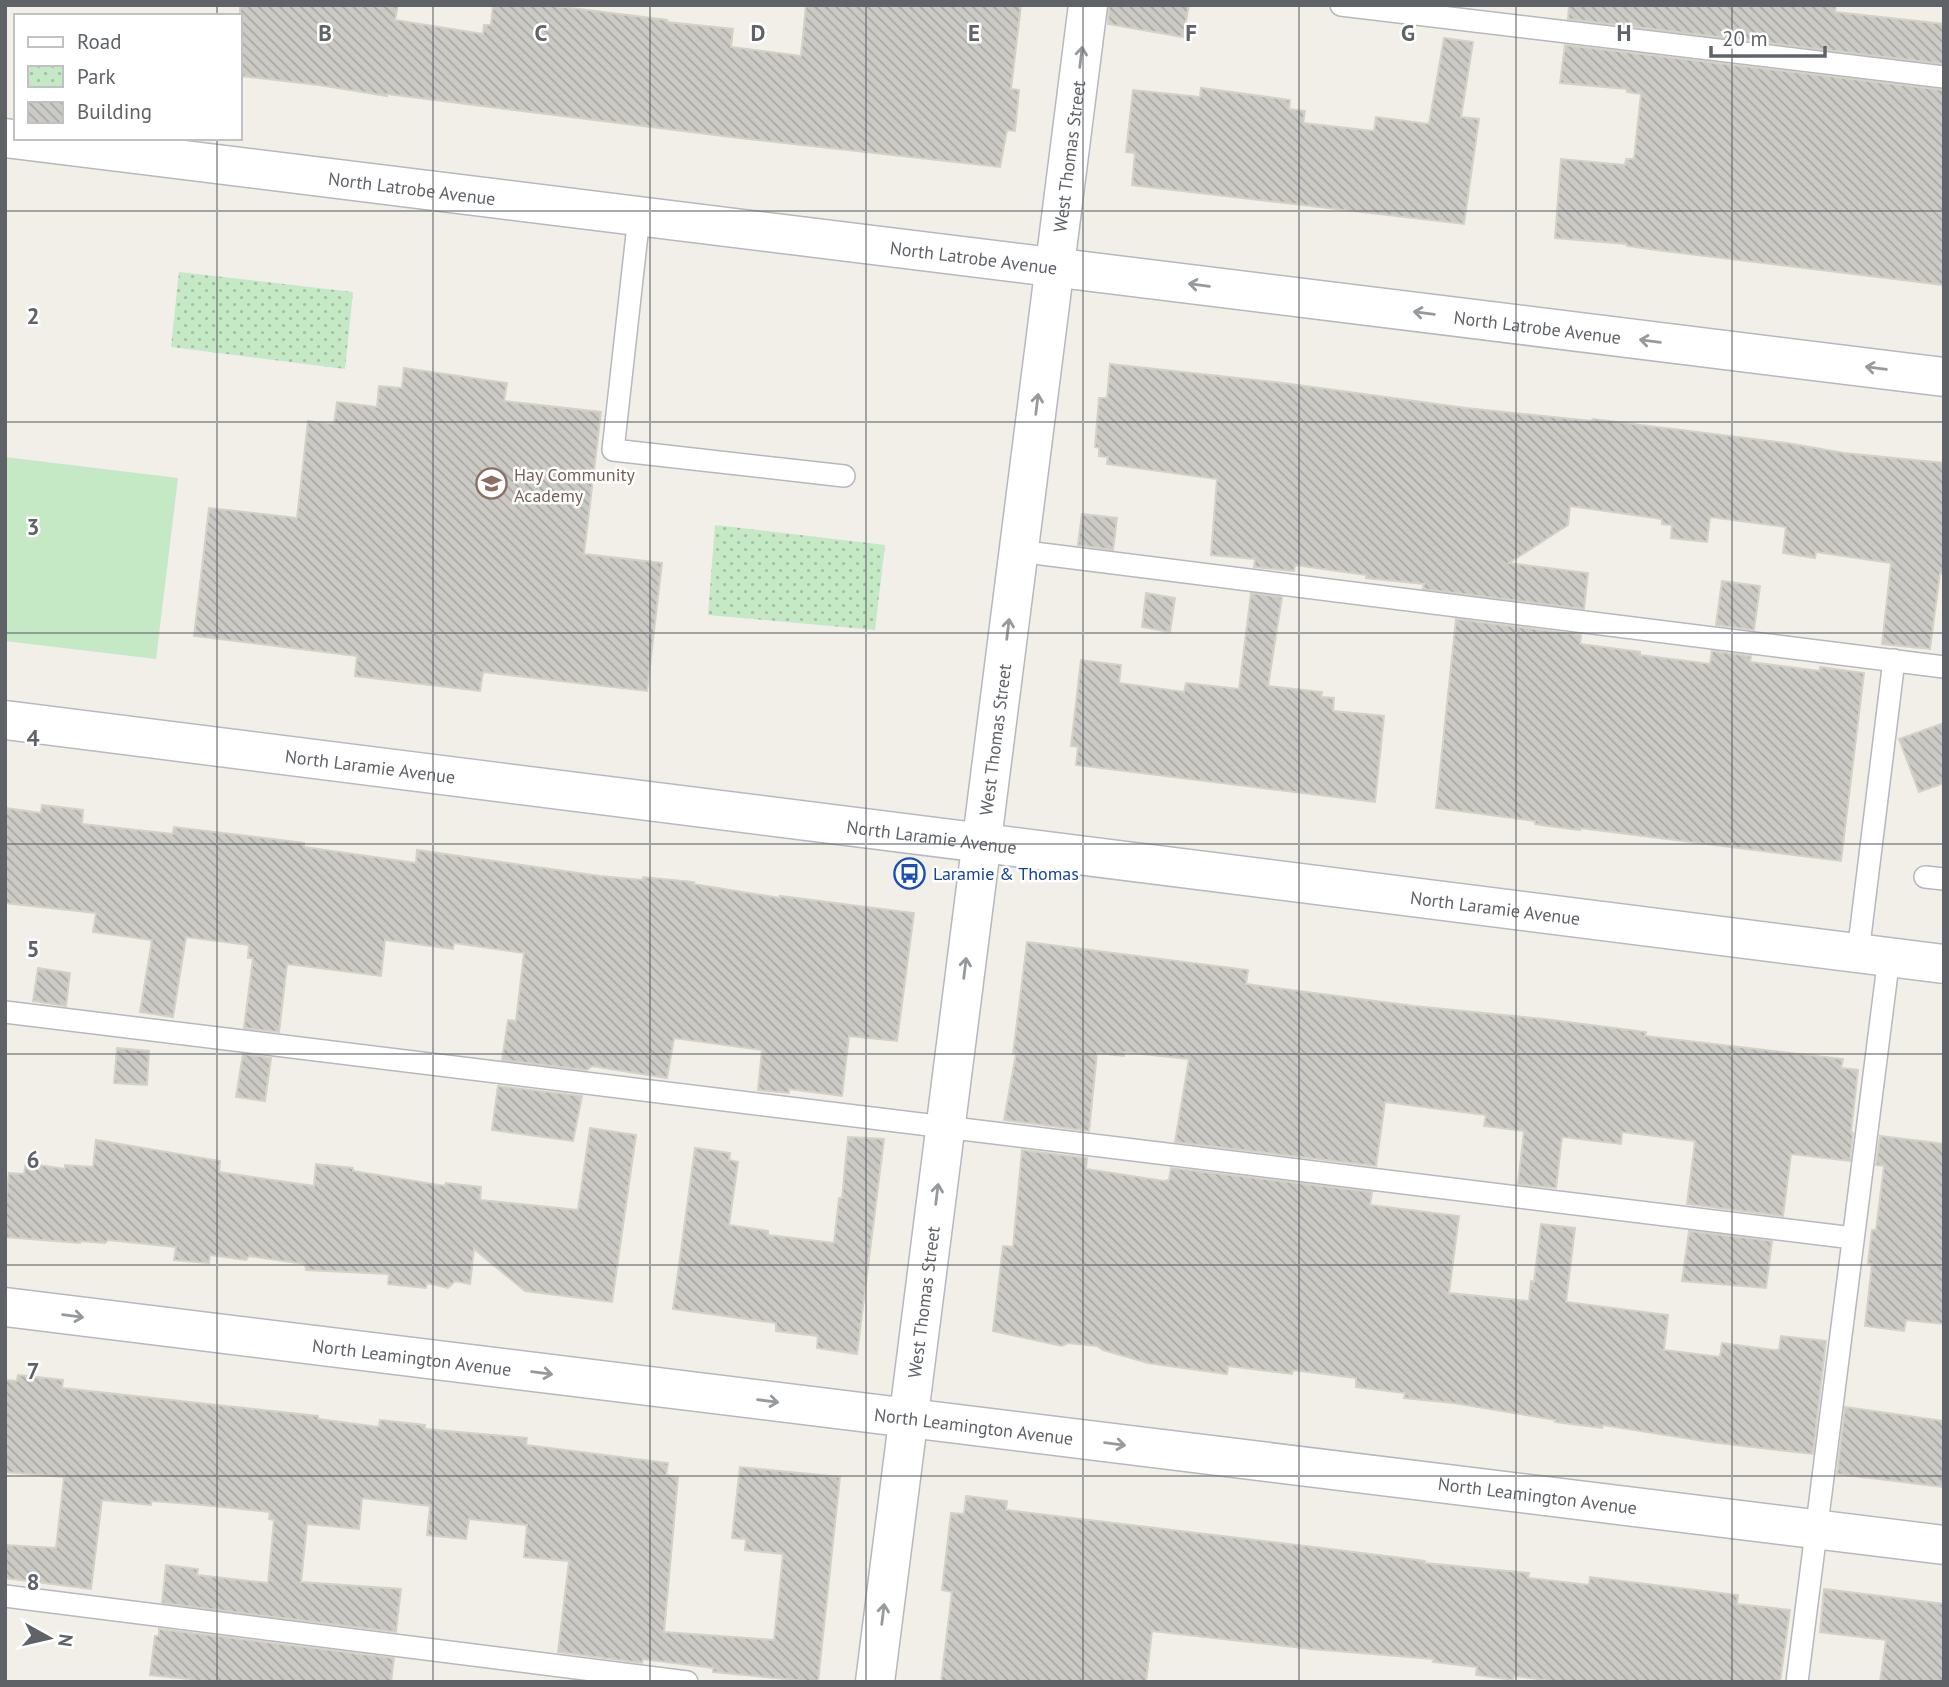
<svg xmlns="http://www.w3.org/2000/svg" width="1949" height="1687" font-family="'PT Sans',sans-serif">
<defs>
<pattern id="park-dots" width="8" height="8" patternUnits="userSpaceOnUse" patternTransform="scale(1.75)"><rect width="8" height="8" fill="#c5e8c5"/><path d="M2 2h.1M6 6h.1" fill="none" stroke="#a3c0a4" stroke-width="1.8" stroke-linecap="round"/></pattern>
<pattern id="building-back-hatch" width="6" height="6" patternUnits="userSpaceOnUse" patternTransform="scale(1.75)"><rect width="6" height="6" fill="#cccac5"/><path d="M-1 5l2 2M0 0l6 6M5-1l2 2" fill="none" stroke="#a9a8a4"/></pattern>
</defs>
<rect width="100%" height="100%" fill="#f1efe8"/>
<path fill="#c5e8c5" d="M5 457 178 478 156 659 5 641Z"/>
<path fill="url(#park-dots)" d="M179 272 353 292 345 369 171 347Z
M715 525 885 545 875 630 708 615Z"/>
<path fill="url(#building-back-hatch)" stroke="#d6d1c6" stroke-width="2" d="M240 5H398L395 20 483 34 484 25H491L493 5H547L667 20V22L733 29 731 47 801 56 806 5H1021L1011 89 1019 90 1015 131 1007 130 1000 167 731 137 387 94V96L319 85 240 76Z
M1109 5H1189L1183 37 1108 24Z
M1569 5H1836L1835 12 1944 24V64L1568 19Z
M1444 38 1473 42 1461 117 1479 119 1464 224 1132 185 1135 153 1126 152 1133 90 1200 97 1201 88 1290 100 1289 109 1305 111 1303 123 1374 131 1376 117 1429 124Z
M1565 45 1944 90V285L1664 251 1627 246V244L1555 238 1561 159 1625 165 1626 159H1634L1641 94 1627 92V89L1560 83Z
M1110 364 1283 383 1466 408 1592 421 1593 419 1787 443 1844 453 1944 463V574L1940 573 1930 649 1882 644 1891 563 1816 552 1815 558 1783 553 1786 527 1710 517 1707 542 1671 538 1672 525 1662 524V519L1570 506 1568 525 1509 563 1588 573 1584 609 1423 589 1424 584 1366 578V575L1295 565 1294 571 1254 567 1255 559 1211 555 1217 479 1107 464 1108 457 1099 456V448L1095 447 1099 398H1107Z
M404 368 507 383 504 401 601 412 584 554 662 563 647 691 483 672 480 691 355 676 357 656 194 636 209 508 297 518 308 421 334 424 337 402 377 407 379 386 402 388Z
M1082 514 1117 518 1113 550 1078 545Z
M1722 581 1760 586 1754 630 1716 625Z
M1146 593 1175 598 1170 632 1142 627Z
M1251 593 1282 597 1268 686 1322 692 1321 697 1334 698 1333 711 1384 716 1375 802 1076 765 1078 747 1071 746 1081 660 1121 665 1119 683 1184 692 1186 683 1239 689Z
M1456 619 1581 635 1580 644 1640 652V655L1710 664 1712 651 1751 656 1750 662 1820 671V667L1864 673 1841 861 1580 828V830L1535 824V821L1436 808Z
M1944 723V783L1919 792 1899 739Z
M42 805 83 810 82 824 173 834 174 827 304 843V847L416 863 417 850 600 876 643 880V877L694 882 693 884 780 898V896L914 913 897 1041 849 1036 842 1096 789 1089V1093L758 1090 762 1050 674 1038 667 1078 592 1066 587 1070 502 1060 508 1020 516 1021 524 953 454 943 453 949 385 940 381 976 287 964 279 1032 244 1028 253 958H248L249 945 186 937 173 1017 140 1012 152 940 93 932 96 913 5 903V808L41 813Z
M1027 942 1248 970 1246 984 1414 1006 1544 1019 1646 1032 1645 1036 1843 1059 1841 1068 1858 1070 1851 1132 1853 1133 1850 1161 1791 1154 1783 1216 1687 1204 1695 1141 1622 1132 1621 1144 1562 1137 1556 1188 1518 1184 1524 1131 1484 1126 1486 1115 1385 1102 1376 1166 1175 1142 1189 1059 1124 1052V1056L1097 1053 1089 1131 1004 1120 1016 1054H1013Z
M38 968 70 973 66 1006 33 1001Z
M117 1048 149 1051 147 1085 114 1083Z
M243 1054 271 1058 265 1101 236 1097Z
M498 1086 582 1096 573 1141 492 1130Z
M590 1128 636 1135 612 1302 525 1291 474 1249 470 1284 455 1281 448 1288 427 1283 426 1288 388 1284 389 1274 306 1270 305 1264 249 1256 246 1260 210 1255 209 1263 174 1260 176 1247 108 1240 105 1243 80 1241V1243L5 1237V1208L9 1173 24 1174 26 1163 65 1169V1165L93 1167 96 1140 220 1161 219 1172 314 1186 316 1164 353 1168V1171L445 1186 446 1183 481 1187 480 1200 578 1210Z
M1880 1136 1944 1144V1324L1906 1320 1904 1331 1865 1326 1872 1264 1868 1263 1872 1230H1876L1884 1166 1876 1165Z
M848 1137 884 1139 857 1354 817 1348 818 1336 776 1331V1323L673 1309 695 1148 730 1153 729 1160 738 1162 729 1225 768 1231V1235L834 1243 839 1198H842Z
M1022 1150 1087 1158 1086 1169 1164 1181 1169 1180 1171 1168 1372 1192 1370 1205 1459 1216 1449 1293 1529 1301 1531 1281 1534 1282 1541 1224 1575 1228 1566 1302 1668 1315 1664 1350 1720 1357 1722 1343 1774 1350H1779L1781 1336 1826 1341 1813 1454 1710 1442 1603 1425 1602 1428 1555 1422 1556 1420 1454 1403 1404 1398 1405 1393 1356 1387V1378L1293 1370 1292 1374 1228 1366 1227 1374 1148 1363 1103 1350 1097 1346 1068 1343 1062 1346 993 1331 1003 1246 1013 1247Z
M1689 1231 1772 1241 1766 1288 1682 1281Z
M18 1375 63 1380 62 1388 318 1416V1419L379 1427 380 1420 425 1425V1429L527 1438 526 1445 668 1463 666 1475 678 1477 664 1632 774 1640 783 1554 745 1550 746 1539 732 1538 740 1467 840 1477 818 1682 713 1672V1668L643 1659 642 1663 558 1652 569 1561 524 1557 527 1525 469 1519 466 1539 427 1535 430 1506 362 1498 359 1529 307 1524 301 1582 401 1589 396 1632 162 1603 166 1565 198 1569 197 1575 268 1583 274 1520 269 1519 270 1512 193 1504 151 1501V1505L102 1500 91 1589 5 1578V1545L56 1548 64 1477 5 1472V1380L17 1381Z
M1845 1407 1944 1421V1487L1837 1474Z
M966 1496 1007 1501 1006 1510 1322 1548 1425 1561V1563L1529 1573 1528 1578 1589 1585 1590 1577 1738 1595 1737 1604 1790 1610 1780 1682H1561L1514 1676 1513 1680 1476 1675 1477 1667 1433 1662 1434 1659 1311 1649 1152 1631 1146 1682H941L952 1592 942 1590 951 1513 964 1514Z
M1824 1589 1944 1604V1682H1880L1886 1640 1820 1632Z
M159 1629 394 1658 391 1682H190V1679L150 1675 155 1636H159Z"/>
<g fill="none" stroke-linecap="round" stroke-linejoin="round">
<defs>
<path id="lane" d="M1341 5 1944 77
M639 216 613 450 844 476
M1018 551 1944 667
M1925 877 1944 879
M1858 953 1894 660
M5 1012 1853 1238
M5 1596 687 1682
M1797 1682 1889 957"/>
<g id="street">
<path id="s1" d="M5 138 1944 377"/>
<path id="s2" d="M5 1307 1944 1545"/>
<path id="s3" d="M875 1682 1088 5"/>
</g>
<g id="secondary">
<path id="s4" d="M5 720 1944 964"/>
</g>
</defs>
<use href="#lane" stroke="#b5b8bc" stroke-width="24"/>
<use href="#street" stroke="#b5b8bc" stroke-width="41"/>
<use href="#secondary" stroke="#b6babf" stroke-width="41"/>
<use href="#lane" stroke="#fff" stroke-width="21"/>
<use href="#street" stroke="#fff" stroke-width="38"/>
<use href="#secondary" stroke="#fff" stroke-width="38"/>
</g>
<defs><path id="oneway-shaft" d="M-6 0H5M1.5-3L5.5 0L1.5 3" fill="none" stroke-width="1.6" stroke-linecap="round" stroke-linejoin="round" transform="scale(1.75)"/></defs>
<g stroke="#979a9d">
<use href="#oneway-shaft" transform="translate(1081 57) rotate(-83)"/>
<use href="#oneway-shaft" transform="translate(1199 285) rotate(-173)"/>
<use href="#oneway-shaft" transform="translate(1424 313) rotate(-173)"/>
<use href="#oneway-shaft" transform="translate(1650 341) rotate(-173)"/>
<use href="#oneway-shaft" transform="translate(1876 368) rotate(-173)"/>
<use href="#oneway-shaft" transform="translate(1037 404) rotate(-83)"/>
<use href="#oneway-shaft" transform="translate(1008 629) rotate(-83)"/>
<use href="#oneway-shaft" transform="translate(965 968) rotate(-83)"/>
<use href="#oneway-shaft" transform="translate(937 1194) rotate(-83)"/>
<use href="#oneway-shaft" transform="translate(73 1316) rotate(7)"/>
<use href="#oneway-shaft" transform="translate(542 1373) rotate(7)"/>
<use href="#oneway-shaft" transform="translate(768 1401) rotate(7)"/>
<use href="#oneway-shaft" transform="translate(1115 1444) rotate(7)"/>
<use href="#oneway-shaft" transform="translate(883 1614) rotate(-83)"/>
</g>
<path fill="none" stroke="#5f6368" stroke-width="2" stroke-opacity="0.55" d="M217 5V16M433 5V1682M650 5V1682M866 5V1682M1083 5V1682M1299 5V1682M1516 5V1682M1732 5V1682M217 138V1682M5 211H1944M5 422H1944M5 633H1944M5 844H1944M5 1054H1944M5 1265H1944M5 1476H1944"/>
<defs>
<symbol id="school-ring" viewBox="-11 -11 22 22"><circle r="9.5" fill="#fff" stroke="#8d6e63" stroke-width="1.5"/><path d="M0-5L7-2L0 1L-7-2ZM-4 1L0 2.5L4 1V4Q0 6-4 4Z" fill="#8d6e63"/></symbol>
<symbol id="bus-ring" viewBox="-11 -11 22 22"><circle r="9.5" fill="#fff" stroke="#1a4fb4" stroke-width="1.5"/><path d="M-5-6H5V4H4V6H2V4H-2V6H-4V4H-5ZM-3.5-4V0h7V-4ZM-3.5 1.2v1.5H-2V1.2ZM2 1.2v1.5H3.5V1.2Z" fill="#1a4fb4"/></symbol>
</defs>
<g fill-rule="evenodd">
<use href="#school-ring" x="474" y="466" width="35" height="35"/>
<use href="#bus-ring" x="892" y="856" width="35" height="35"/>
</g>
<g text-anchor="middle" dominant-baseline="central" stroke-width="5" stroke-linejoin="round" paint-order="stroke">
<g font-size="18" fill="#5f6368" stroke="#fff">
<text stroke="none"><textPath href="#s3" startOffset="1538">West Thomas Street</textPath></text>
<text stroke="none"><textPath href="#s1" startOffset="410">North Latrobe Avenue</textPath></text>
<text stroke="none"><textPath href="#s1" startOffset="976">North Latrobe Avenue</textPath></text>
<text stroke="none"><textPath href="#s1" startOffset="1544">North Latrobe Avenue</textPath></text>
<text stroke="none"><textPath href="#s3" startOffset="950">West Thomas Street</textPath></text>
<text stroke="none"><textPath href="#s4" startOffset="368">North Laramie Avenue</textPath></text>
<text stroke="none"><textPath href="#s4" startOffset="934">North Laramie Avenue</textPath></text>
<text stroke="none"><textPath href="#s4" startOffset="1502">North Laramie Avenue</textPath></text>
<text stroke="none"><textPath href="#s3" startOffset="383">West Thomas Street</textPath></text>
<text stroke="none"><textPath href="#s2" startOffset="410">North Leamington Avenue</textPath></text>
<text stroke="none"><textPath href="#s2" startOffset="976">North Leamington Avenue</textPath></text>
<text stroke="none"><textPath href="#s2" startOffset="1544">North Leamington Avenue</textPath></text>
</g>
<g font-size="18" fill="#785e54" stroke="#fff" text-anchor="start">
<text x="514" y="474">Hay Community<tspan x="514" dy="21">Academy</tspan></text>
</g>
<g font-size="18" fill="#164399" stroke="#fff" text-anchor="start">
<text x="933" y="873">Laramie &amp; Thomas</text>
</g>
</g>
<g font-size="23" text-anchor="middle" font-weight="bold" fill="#5f6368" stroke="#fff" stroke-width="5" stroke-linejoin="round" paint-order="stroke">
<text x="325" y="41">B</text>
<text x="541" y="41">C</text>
<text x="758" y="41">D</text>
<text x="974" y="41">E</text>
<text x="1191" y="41">F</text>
<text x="1408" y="41">G</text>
<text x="1624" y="41">H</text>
<text x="33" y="324">2</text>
<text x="33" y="535">3</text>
<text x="33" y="746">4</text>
<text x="33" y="957">5</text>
<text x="33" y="1168">6</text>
<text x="33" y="1379">7</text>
<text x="33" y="1590">8</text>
</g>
<rect width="1949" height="1687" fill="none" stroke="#5f6368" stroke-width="14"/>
<rect x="14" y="14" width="228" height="126" fill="#ffffff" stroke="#bfc1c3" stroke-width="2"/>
<rect x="28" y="37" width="35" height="10" fill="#ffffff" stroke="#bfc1c3" stroke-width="2"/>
<text x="77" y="49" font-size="21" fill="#5f6368">Road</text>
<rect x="28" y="66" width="35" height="21" fill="url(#park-dots)" stroke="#bfc1c3" stroke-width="2"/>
<text x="77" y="84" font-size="21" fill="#5f6368">Park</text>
<rect x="28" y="102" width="35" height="21" fill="url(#building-back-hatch)" stroke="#bfc1c3" stroke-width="2"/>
<text x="77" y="119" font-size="21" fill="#5f6368">Building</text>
<g transform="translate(49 1638) rotate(98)" stroke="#ffffff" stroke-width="5" paint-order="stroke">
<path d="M0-5L12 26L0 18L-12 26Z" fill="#5f6368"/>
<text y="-10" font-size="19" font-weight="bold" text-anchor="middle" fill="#5f6368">N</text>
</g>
<path d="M1711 46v10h114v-10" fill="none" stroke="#5f6368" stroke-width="3.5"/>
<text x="1722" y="46" font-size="21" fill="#5f6368" stroke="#ffffff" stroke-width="5" paint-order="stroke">20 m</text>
</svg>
